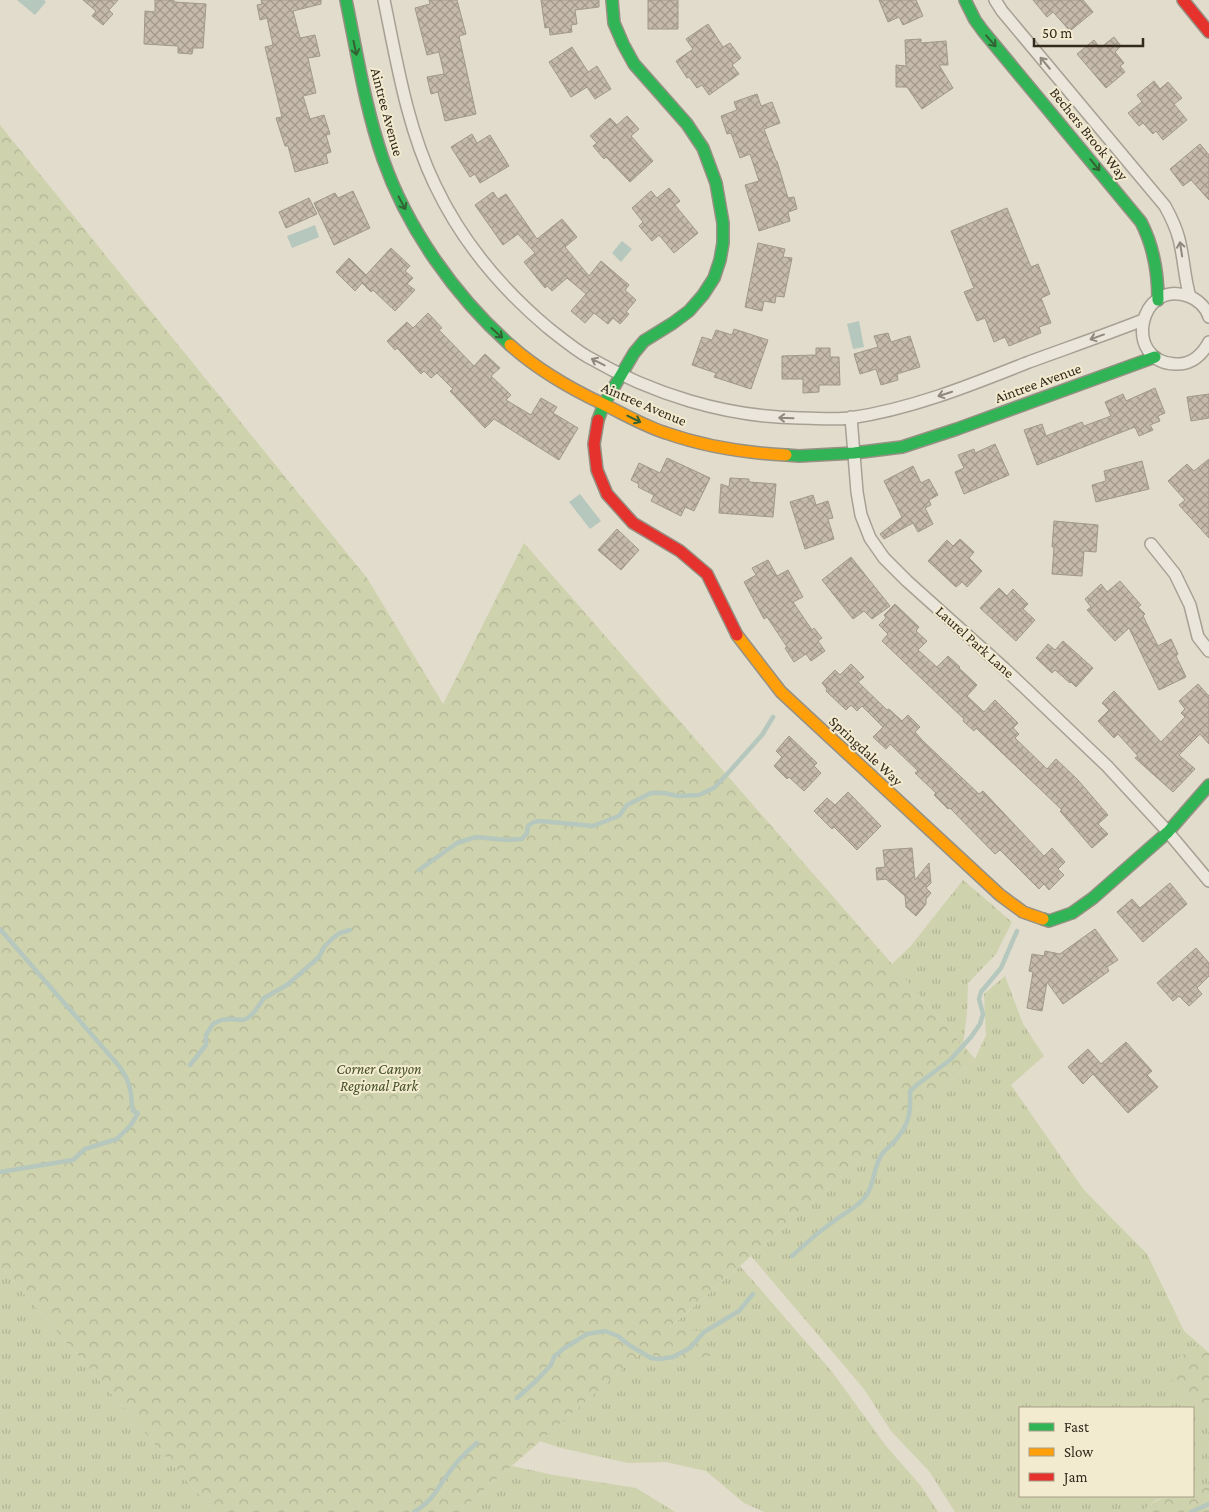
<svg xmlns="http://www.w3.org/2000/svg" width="1209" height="1512" font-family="'Crimson Pro',serif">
<defs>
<pattern id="grass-tufts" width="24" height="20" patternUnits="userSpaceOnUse" patternTransform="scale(1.25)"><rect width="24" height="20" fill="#ced2ad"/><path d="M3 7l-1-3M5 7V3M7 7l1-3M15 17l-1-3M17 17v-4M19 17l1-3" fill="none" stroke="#b2b494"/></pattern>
<pattern id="forest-crowns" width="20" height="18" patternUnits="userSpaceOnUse" patternTransform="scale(1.25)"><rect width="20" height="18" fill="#ced2ad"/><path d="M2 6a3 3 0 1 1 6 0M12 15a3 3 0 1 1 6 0" fill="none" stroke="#b2b494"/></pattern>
<pattern id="building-cross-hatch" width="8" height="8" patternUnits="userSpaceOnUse" patternTransform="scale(1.25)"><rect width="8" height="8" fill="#c5baac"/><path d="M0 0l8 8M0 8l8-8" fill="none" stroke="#a1978b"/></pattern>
</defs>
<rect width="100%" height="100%" fill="#e1dccb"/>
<path fill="url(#grass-tufts)" d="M963 880 1012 922 996 954 968 983 967 1012 963 1045 892 964 910 947Z
M1005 976 1023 1024 1044 1056 1011 1085 1084 1190 1147 1254 1184 1331 1199 1344 1175 1360 1173 1385 1209 1418V1485L1193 1490V1408H1020V1496H1171L1156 1500 1141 1512H955L929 1471 891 1431 864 1389 751 1256 975 1059 986 1035 984 994Z
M0 1266 214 1512H0Z
M740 1266 833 1373 886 1446 921 1486 938 1512H764L744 1503 706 1471 666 1462 628 1463 561 1448 540 1441 642 1352 676 1363 667 1330Z
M512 1466 553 1475 636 1488 675 1512H459Z"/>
<path fill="url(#forest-crowns)" d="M0 125 367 578 443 704 524 543 975 1059 668 1329 703 1331 711 1356 676 1363 642 1352 459 1512H214L0 1266Z
M1199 1344 1209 1353V1418L1172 1385 1175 1360Z
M1209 1485V1512H1141C1162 1495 1167 1496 1193 1496V1490Z"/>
<path fill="#b6c7be" d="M17 0H44L46 2 35 15Z
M315 225 319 237 292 248 287 236Z
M622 241 632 249 621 262 612 253Z
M859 321 864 347 853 349 847 324Z
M580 494 601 521 590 529 569 502Z"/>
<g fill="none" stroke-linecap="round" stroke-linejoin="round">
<path stroke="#b6c7be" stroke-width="4.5" d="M419 870 457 843 476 837 506 840 522 839 527 833 528 826 534 822 540 821 593 826 619 816 627 805 651 793H664L678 796 699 795 714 788 729 772 762 735 773 717
M0 929 119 1066C125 1075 130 1083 131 1094 132 1100 131 1105 133 1111L138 1113 131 1125 117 1139 85 1149 73 1160 0 1172
M190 1065 206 1045V1035L213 1024 221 1020 231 1019 243 1020 248 1018 255 1011 264 998 287 985 319 957 324 947 333 938 340 933 350 930
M792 1256C805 1244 818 1232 833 1222 844 1213 857 1208 866 1196 875 1183 873 1167 882 1154 885 1150 889 1147 893 1143 909 1126 911 1114 910 1091L918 1084 950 1060 971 1037 980 1024 983 1014 979 999 981 992 1001 968 1017 931
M517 1398 537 1380 551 1365 554 1357 563 1349 587 1334 605 1331 618 1336 629 1345 651 1358 659 1359 673 1357 690 1348 704 1332 739 1311 753 1294
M414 1512C433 1501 436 1490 448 1474 456 1462 466 1452 477 1443
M1191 1512 1209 1504"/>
</g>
<path fill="url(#building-cross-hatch)" stroke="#a1988a" d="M83 0H118L109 10 113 14 103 25 92 16 96 11Z
M155 0H174V2L206 4 203 48H193L192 54 178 53V46L144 44 145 11 155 12Z
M261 0H321V4L293 11 300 38 315 35 320 56 308 58 316 93 303 96 310 119 324 115 330 134 326 135 331 152 326 154 328 163 295 172 288 146H285L276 118 282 117 265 47 273 45 267 18 260 20 257 5 262 4Z
M429 0H457L466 34 459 36 476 114 445 121 438 92 431 94 427 77 444 74 439 52 427 55 415 8 430 4Z
M541 0H599V7L575 10 577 24 571 25 572 32 550 35 549 27 545 28Z
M648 0H678V29H648Z
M879 0H916L923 16 903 25 899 17 888 22Z
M1033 0H1083L1093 12 1070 31 1053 12 1047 17Z
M708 24 723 47 730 43 741 58 732 65 739 74 709 95 702 85 697 88 689 77 687 78 676 61 693 49 686 39Z
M1114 37 1121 46 1115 52 1124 63 1120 66 1125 72 1106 88 1077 54 1094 40 1100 48Z
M921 39V43L946 41 948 65H939L953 88 922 109 907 87H896V65L906 66 905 40Z
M572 47 588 72 597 66 611 89 595 99 587 87 571 97 549 62Z
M1154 81 1160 89 1168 82 1182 98 1174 104 1187 120 1163 140 1156 131 1153 134 1143 123 1139 126 1128 113 1142 102 1137 95Z
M757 94 761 106 772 102 780 123 764 129 776 161H777L788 198 794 197 797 209 788 212 790 221 759 231 745 185 759 181 750 154 740 158 731 133 727 134 721 116 737 110 734 102Z
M627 116 639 129 631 136 653 161 630 182 606 157 604 159 593 146 597 143 590 136 610 118 617 125Z
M472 134 477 143 490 135 509 166 480 183 475 174 470 177 451 147Z
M1200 144 1209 155V200L1191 180 1183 186 1170 169Z
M669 188 680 201 675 205 698 233 674 253 659 235 652 241 639 226 643 222 632 208 651 191 657 198Z
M353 191 370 228 334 245 314 203 335 193 338 198Z
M493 192 498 199 506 194 537 239 562 219 577 237 565 247 589 276 601 261 629 285 625 290 636 300 626 312 629 314 620 324 613 318 608 324 594 313 585 323 571 311 586 294 567 278 552 291 547 286 545 288 524 262 535 253 518 234 503 245 475 205Z
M309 198 317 214 286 228 279 212Z
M1007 208 1031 267 1038 264 1050 294 1041 298 1051 323 1039 327 1041 333 1009 346 1005 337 994 342 985 318 977 321 964 292 974 288 951 231Z
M758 243 785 249 783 257 792 258 784 297 776 296 775 303 764 301 762 311 745 307Z
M391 248 410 266 405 271 413 278 407 284 415 290 395 311 373 290 371 292 362 283 355 291 336 272 349 258 366 275Z
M428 313 442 328 439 330 474 366 485 354 500 368 491 376 511 395 506 400 531 415 541 398 557 407 553 413 578 428 559 460 494 419 485 428 450 391 453 389 437 373 431 378 424 371 421 374 397 348 395 350 387 341 407 322 413 328Z
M734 329 768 340 751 389 714 377 716 373 692 365 702 337 712 340 716 330 732 335Z
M888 333 891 342 910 336 920 367 897 374 898 380 881 385 876 369 860 374 854 354 878 347 874 336Z
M816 348H830V357H839L840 385H819V392L803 393V379H782V356L816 355Z
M1155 388 1165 413 1158 416 1160 421 1150 425 1153 430 1139 436 1135 427 1037 465 1024 430 1042 424 1046 436 1082 422 1084 426 1111 416 1105 402 1123 394 1126 401Z
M1209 394V418L1191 421 1187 397Z
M995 444 1009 475 964 494 955 472 964 468 958 455 974 449 975 453Z
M667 458 710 478 694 511 685 507 681 516 651 501 654 495 638 487 639 484 631 480 639 463 660 473Z
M1209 459V538L1179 505 1185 500 1168 481 1187 464 1194 471Z
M1142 461 1149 489 1096 502 1092 485 1106 481 1104 471Z
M913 466 921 483 929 479 938 495 929 500 931 505 925 508 933 524 918 532 913 523 884 539 880 534 902 517 884 481Z
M730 478 749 479V482L776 484 773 517 719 513 721 484 729 487Z
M813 495 816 505 828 501 833 518 828 519 834 539 805 549 790 502Z
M1054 521 1098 525 1096 552 1084 551 1082 576 1052 574 1054 547H1052Z
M617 529 639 550 621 570 598 550Z
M960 539 974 552 969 558 982 571 967 587 962 582 956 587 928 561 947 540 953 546Z
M851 557 890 606 872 619 864 611 853 619 822 580Z
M768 560 777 576 788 570 803 597 793 602 812 630 814 628 822 638 818 641 825 651 811 661 806 654 794 662 785 648 787 647 767 617 764 619 744 582 756 575 752 568Z
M1120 581 1141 605 1138 607 1145 614 1143 616 1158 646 1171 639 1178 654 1176 656 1186 677 1159 690 1129 628 1115 641 1087 610 1091 607 1085 599 1101 584 1107 592Z
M999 588 1007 596 1013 589 1028 604 1023 609 1035 620 1016 641 980 608Z
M895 604 919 627 916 631 927 641 918 650 937 667 948 656 960 667 959 668 977 685 967 696 984 712 995 700 1018 723 1013 728 1019 734 1015 738 1047 769 1056 759 1078 780 1108 815 1098 824 1108 834 1092 848 1060 811 1062 810 976 728 974 731 963 721 964 719 882 641 888 634 879 625 886 618 884 615Z
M1063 641 1093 668 1076 687 1071 682 1070 683 1055 670 1052 673 1036 658 1048 644 1055 650Z
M851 664 864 677 858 682 887 710 889 709 902 721 908 715 920 727 915 732 922 740 979 794 983 791 1044 856 1052 848 1065 862 1058 869 1064 875 1049 890 1044 884 1039 889 1000 850 995 854 950 808 948 809 934 795 936 793 915 773 918 771 890 744 886 749 873 737 883 727 862 706 857 711 851 705 846 710 826 691 827 689 822 683 835 670 840 675Z
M1198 684 1209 696V744L1200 734 1179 755 1195 769 1173 792 1135 758 1138 756 1118 734 1114 738 1098 721 1109 710 1102 703 1114 691 1161 742 1185 717 1181 713 1185 709 1179 701Z
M789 736 817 763 814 766 821 773 804 791 789 777 787 779 774 766 782 757 776 751Z
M848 792 881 826 857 850 834 827 832 829 814 811 827 798 835 805Z
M912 848 915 880 929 863 931 883 926 888 931 893 926 899V904L916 916 906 907 905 896 886 879 877 880 876 868 885 867 883 850Z
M1170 883 1187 904 1143 942 1117 912 1132 899 1140 908Z
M1095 929 1118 960 1107 967 1109 971 1063 1004 1047 982 1042 1011 1027 1008 1033 972 1029 971 1032 954 1044 956 1045 951 1060 954Z
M1196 948 1209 963V976L1197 988 1202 994 1189 1006 1179 996 1173 1001 1157 983Z
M1126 1042 1152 1071 1147 1075 1158 1087 1128 1113 1093 1074 1083 1084 1068 1067 1088 1049 1101 1064Z"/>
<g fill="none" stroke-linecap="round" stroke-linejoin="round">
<defs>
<path id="street" d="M384 0C397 63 407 127 435 185 461 240 501 288 547 327 560 337 574 349 588 357 652 394 725 417 800 418 816 418 834 420 850 418 912 409 971 385 1029 362 1067 348 1105 335 1143 320
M995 0 1002 11 1165 206C1171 217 1176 227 1179 239 1184 258 1184 277 1190 297
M1209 317C1206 307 1197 299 1188 296 1138 279 1123 362 1175 364 1191 365 1202 355 1209 342
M851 417 857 492 861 515 870 538 884 558 907 581 1005 669 1107 766 1168 832 1209 881
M1151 544 1175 574 1190 605 1198 637 1209 651"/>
<path id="fast" d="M346 0C357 53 365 107 383 159 407 228 455 296 510 345
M965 0 975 20 983 31 1141 222C1154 247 1158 272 1158 300
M598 420 604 404 634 353 644 341 673 323 689 311 703 295 714 278 720 260 723 243V223L716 183 703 148 687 124 634 64 623 44 614 23 612 0
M786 455 799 456 854 453 902 447 957 429 1155 357
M1043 919 1049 921 1072 913 1093 898 1168 832 1209 785"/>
<path id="slow" d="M510 345C538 370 569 388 603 404 624 414 644 426 666 433 703 446 747 453 786 455
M737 635 781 692 1000 895 1023 912 1043 919"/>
<path id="jam" d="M1183 0 1209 32
M598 420 594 444 597 470 607 494 633 523 680 551 707 574 737 635"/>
</defs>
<use href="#street" stroke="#a6a194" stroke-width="14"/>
<use href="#fast" stroke="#969084" stroke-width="14"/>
<use href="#slow" stroke="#969084" stroke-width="14"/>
<use href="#jam" stroke="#969084" stroke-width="14"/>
<use href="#street" stroke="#eae6dc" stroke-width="11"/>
<use href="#fast" stroke="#30b455" stroke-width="11"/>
<use href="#slow" stroke="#ff9f0a" stroke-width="11"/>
<use href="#jam" stroke="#e5322d" stroke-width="11"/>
</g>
<defs><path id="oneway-shaft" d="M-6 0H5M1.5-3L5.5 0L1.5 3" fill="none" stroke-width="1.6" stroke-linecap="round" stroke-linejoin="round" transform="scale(1.25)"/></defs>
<g stroke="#326133">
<use href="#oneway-shaft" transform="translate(991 41) rotate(49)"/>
<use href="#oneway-shaft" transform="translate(355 48) rotate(78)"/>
<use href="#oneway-shaft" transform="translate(1095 165) rotate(51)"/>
<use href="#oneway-shaft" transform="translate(402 203) rotate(62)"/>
<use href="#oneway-shaft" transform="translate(497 333) rotate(42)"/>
<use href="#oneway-shaft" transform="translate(634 419) rotate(26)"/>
</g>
<g stroke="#8f887c">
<use href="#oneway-shaft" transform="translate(1045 63) rotate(-130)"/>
<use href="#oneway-shaft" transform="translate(1181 249) rotate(-99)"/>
<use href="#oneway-shaft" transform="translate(1097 337) rotate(160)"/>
<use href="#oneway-shaft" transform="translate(598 362) rotate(-153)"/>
<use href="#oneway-shaft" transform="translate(945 394) rotate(162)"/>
<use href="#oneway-shaft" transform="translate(786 418) rotate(-178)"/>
</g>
<g text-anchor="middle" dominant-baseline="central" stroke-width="4" stroke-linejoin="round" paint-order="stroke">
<g font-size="15" fill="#34291d" stroke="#f3ebd0">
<text transform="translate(387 112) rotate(75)">Aintree Avenue</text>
<text transform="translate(1089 134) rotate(51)">Bechers Brook Way</text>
<text transform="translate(1038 383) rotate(-20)">Aintree Avenue</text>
<text transform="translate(644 404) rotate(23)">Aintree Avenue</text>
<text transform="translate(975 642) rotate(42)">Laurel Park Lane</text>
<text transform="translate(866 751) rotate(43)">Springdale Way</text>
</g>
<g font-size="15" font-style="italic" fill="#424f25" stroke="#f3ebd0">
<text x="379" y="1069">Corner Canyon<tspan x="379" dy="17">Regional Park</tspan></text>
</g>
</g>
<rect x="1019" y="1407" width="175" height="90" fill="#f3ebd0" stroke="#a79d88"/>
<rect x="1029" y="1423" width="25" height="8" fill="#30b455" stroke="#a79d88"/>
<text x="1064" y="1432" font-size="15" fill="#34291d">Fast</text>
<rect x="1029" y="1448" width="25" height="8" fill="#ff9f0a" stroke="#a79d88"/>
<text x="1064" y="1457" font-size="15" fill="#34291d">Slow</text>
<rect x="1029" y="1473" width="25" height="8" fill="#e5322d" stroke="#a79d88"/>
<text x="1064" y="1482" font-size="15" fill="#34291d">Jam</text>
<path d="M1034 38v8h109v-8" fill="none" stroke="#34291d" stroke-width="2.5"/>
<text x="1042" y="38" font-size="15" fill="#34291d" stroke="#f3ebd0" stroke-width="4" paint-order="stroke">50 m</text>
</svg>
